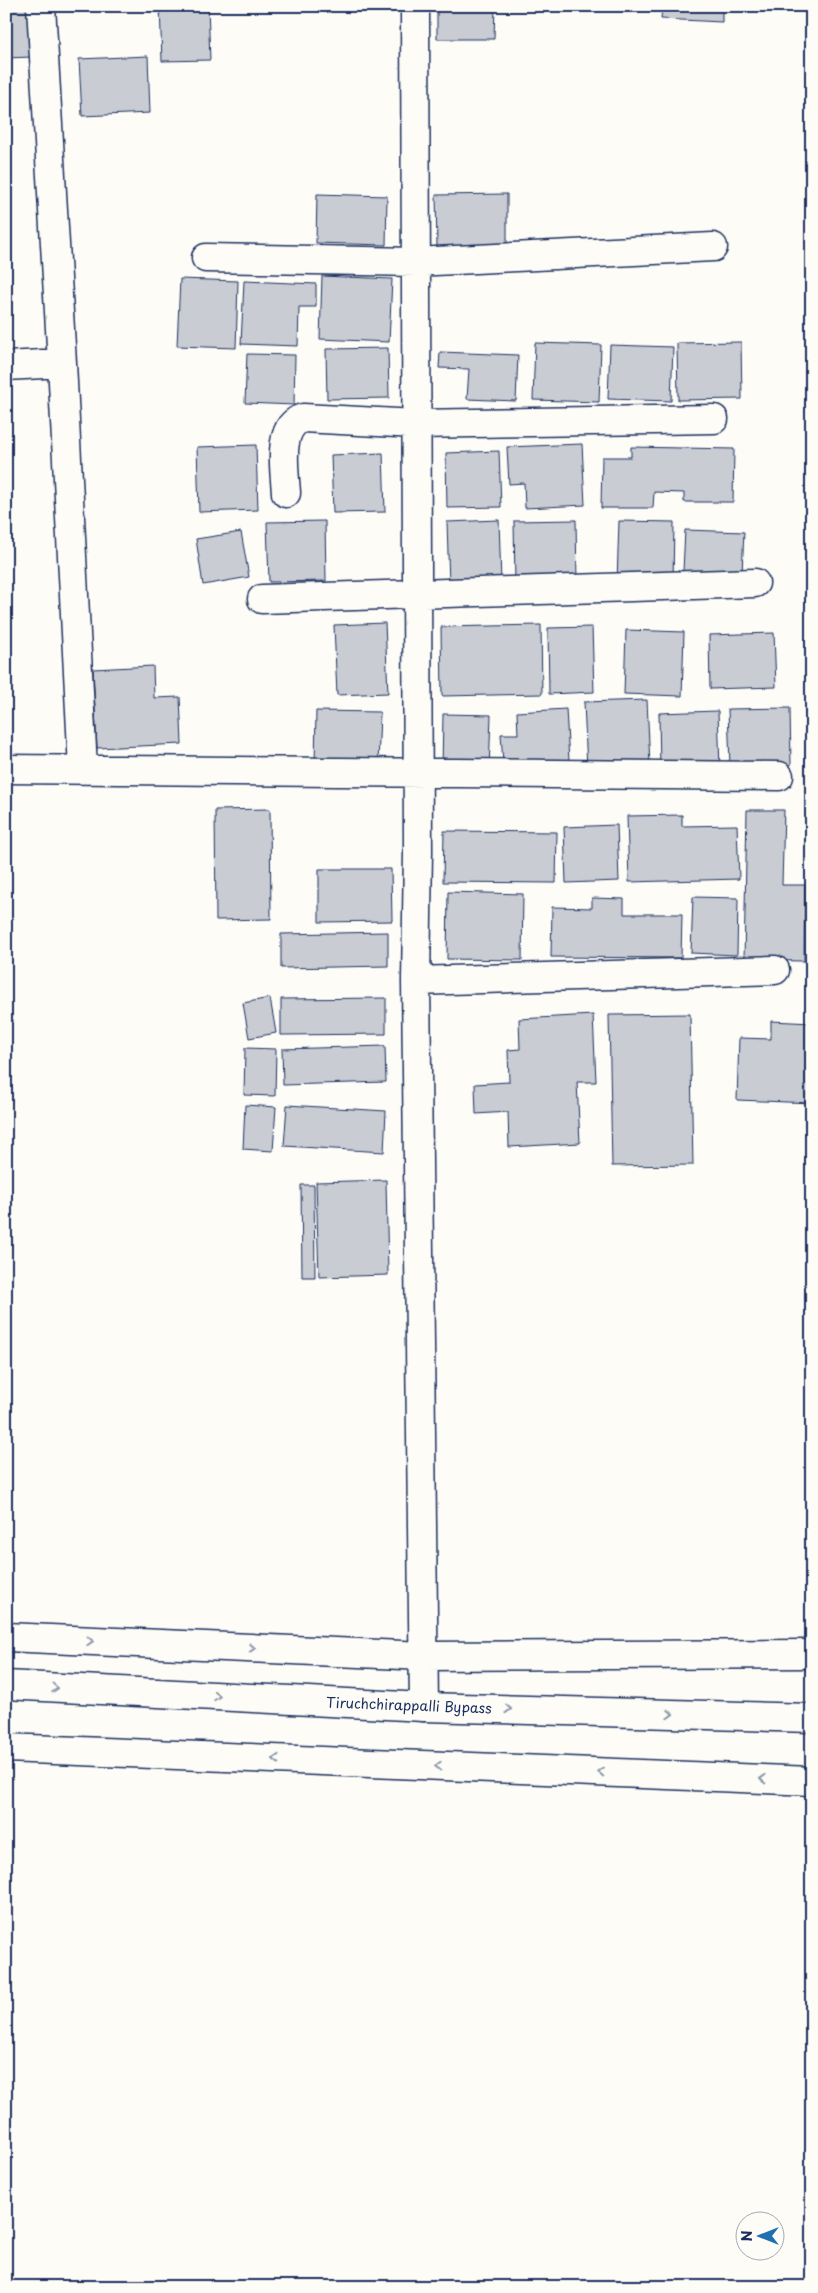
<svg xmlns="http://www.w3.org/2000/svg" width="818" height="2293" font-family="'Playpen Sans',sans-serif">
<rect width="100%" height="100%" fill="#fdfcf7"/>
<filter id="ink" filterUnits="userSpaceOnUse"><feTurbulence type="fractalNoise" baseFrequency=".02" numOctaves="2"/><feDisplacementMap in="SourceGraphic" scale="10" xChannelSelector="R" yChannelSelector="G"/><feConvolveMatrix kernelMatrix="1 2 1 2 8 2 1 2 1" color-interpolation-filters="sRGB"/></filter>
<g filter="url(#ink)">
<path fill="#c9ccd3" stroke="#1b2f5e" d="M30 6 32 57 6 58V7Z
M160 6H208L210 60 162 61Z
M437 6H495L494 39H437Z
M662 6H722V22L661 19Z
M148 56 150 113 82 116 79 59Z
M317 194 387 196 386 245 316 243Z
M507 194V246L437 247 436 195Z
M322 276 392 279 389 342 320 339Z
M180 279 238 281 236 348 177 346Z
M244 281 316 284V307H299L298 346 241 344Z
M741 342 742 399 678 400 677 343Z
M535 343 601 345 599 402 533 400Z
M610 345 673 347 671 401 608 399Z
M388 348 389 398 327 399 326 349Z
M440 352 518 355 516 401 467 399 469 369 439 368Z
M247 354 295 355 294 405 245 403Z
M582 444 585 505 525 508 524 483 509 484 507 447Z
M256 445 258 510 199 512 197 447Z
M631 447 734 449 733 502H684V493L654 492 653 508H601L602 457H631Z
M499 451 501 507 447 508 446 453Z
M383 453 385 512 333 513 331 455Z
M499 520 501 583 449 585 447 522Z
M576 520 577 583 515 584 514 521Z
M325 521 326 581 269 582 267 522Z
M619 521 674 522 673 583 617 582Z
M685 530 744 532 742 573 683 571Z
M241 532 249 577 203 585 196 539Z
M385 623 388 693 337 695 334 625Z
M541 625 542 694 442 696 441 627Z
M592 627 594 692 549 694 548 628Z
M626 630 684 632 682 696 624 694Z
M774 633 776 687 710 689 709 635Z
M153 666 154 698 180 697 182 744 97 748 93 669Z
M647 700 650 766 587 769 584 702Z
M790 708 791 765 730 766 728 709Z
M566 709 569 761 503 764 501 734H518L517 712Z
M316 711 380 712 378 766 315 765Z
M718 711 720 769 660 771 659 713Z
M443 714 491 715 489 770 442 769Z
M270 809 271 919 216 920 215 810Z
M747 810H784L782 885H805L804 961 744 960Z
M682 815V826L737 825 739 879 629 882 627 816Z
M617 825 619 881 566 883 564 827Z
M444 831 557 832 556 883 443 882Z
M319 869H391L392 921 319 922Z
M448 892 523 894 522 960 447 959Z
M693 897 738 898 737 955 691 953Z
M592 898 624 899V914H682L681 958 551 957 552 907 592 908Z
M388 932V966L281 968V934Z
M270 998 276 1033 249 1038 243 1003Z
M386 998V1034L281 1035V999Z
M690 1014 693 1165 612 1166 609 1015Z
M593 1015 596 1082H577L580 1143 509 1147 508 1112 476 1114 475 1084 509 1082 508 1050 520 1049 519 1019Z
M771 1021 812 1023V1103L737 1100 739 1038 771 1039Z
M385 1046 386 1082 283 1085 282 1049Z
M245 1048 276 1049 275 1096 244 1095Z
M245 1105 276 1107 273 1151 243 1149Z
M287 1105 386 1111 384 1152 284 1146Z
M386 1180 388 1275 319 1277 316 1182Z
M301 1185H314L315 1277H302Z"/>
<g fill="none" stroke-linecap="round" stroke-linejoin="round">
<defs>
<path id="minor" d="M41 6 62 363 83 769
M415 6 418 851 416 981 424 1707
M206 258 415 262 713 247
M6 366 62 363
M286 493C285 472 276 426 303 418L416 424 714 419
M262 599 755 583
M6 769 779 776
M416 981 775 970
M6 1637 424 1656 812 1654"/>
<path id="trunk" d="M6 1685 424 1707 812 1718
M6 1748 812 1781"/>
</defs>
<use href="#minor" stroke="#1b2f5e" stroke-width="31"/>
<use href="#trunk" stroke="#1b2f5e" stroke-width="31"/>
<use href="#minor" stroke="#fdfcf7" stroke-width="28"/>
<use href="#trunk" stroke="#fdfcf7" stroke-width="28"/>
</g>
<defs><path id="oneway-chevron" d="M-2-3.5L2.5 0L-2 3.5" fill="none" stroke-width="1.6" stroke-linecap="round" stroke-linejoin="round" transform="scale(1.25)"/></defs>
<g stroke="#8c96aa">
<use href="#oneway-chevron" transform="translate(90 1641) rotate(3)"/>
<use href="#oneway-chevron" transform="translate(252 1648) rotate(3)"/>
<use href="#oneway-chevron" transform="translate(55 1688) rotate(3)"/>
<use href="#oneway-chevron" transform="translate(217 1696) rotate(3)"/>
<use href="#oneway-chevron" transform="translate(508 1709) rotate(2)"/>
<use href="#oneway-chevron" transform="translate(670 1714) rotate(2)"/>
<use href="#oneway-chevron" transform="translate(276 1759) rotate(-178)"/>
<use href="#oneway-chevron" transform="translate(438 1766) rotate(-178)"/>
<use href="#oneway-chevron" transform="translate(601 1772) rotate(-178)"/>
<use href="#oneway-chevron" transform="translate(763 1779) rotate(-178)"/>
</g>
</g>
<g text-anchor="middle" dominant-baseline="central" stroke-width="5" stroke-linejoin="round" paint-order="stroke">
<g font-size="14" fill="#1b2f5e" stroke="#fdfcf7">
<text transform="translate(409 1705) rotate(2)">Tiruchchirappalli Bypass</text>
</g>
</g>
<rect width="818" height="2293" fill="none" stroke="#fdfcf7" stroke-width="25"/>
<rect x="12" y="12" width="793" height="2268" fill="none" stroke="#1b2f5e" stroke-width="2" filter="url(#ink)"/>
<g transform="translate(760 2236) rotate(270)"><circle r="24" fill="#fdfcf7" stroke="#a3aaba"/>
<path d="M0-4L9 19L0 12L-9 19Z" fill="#1f6fb2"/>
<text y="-8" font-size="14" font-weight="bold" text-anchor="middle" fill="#1b2f5e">N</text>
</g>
</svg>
